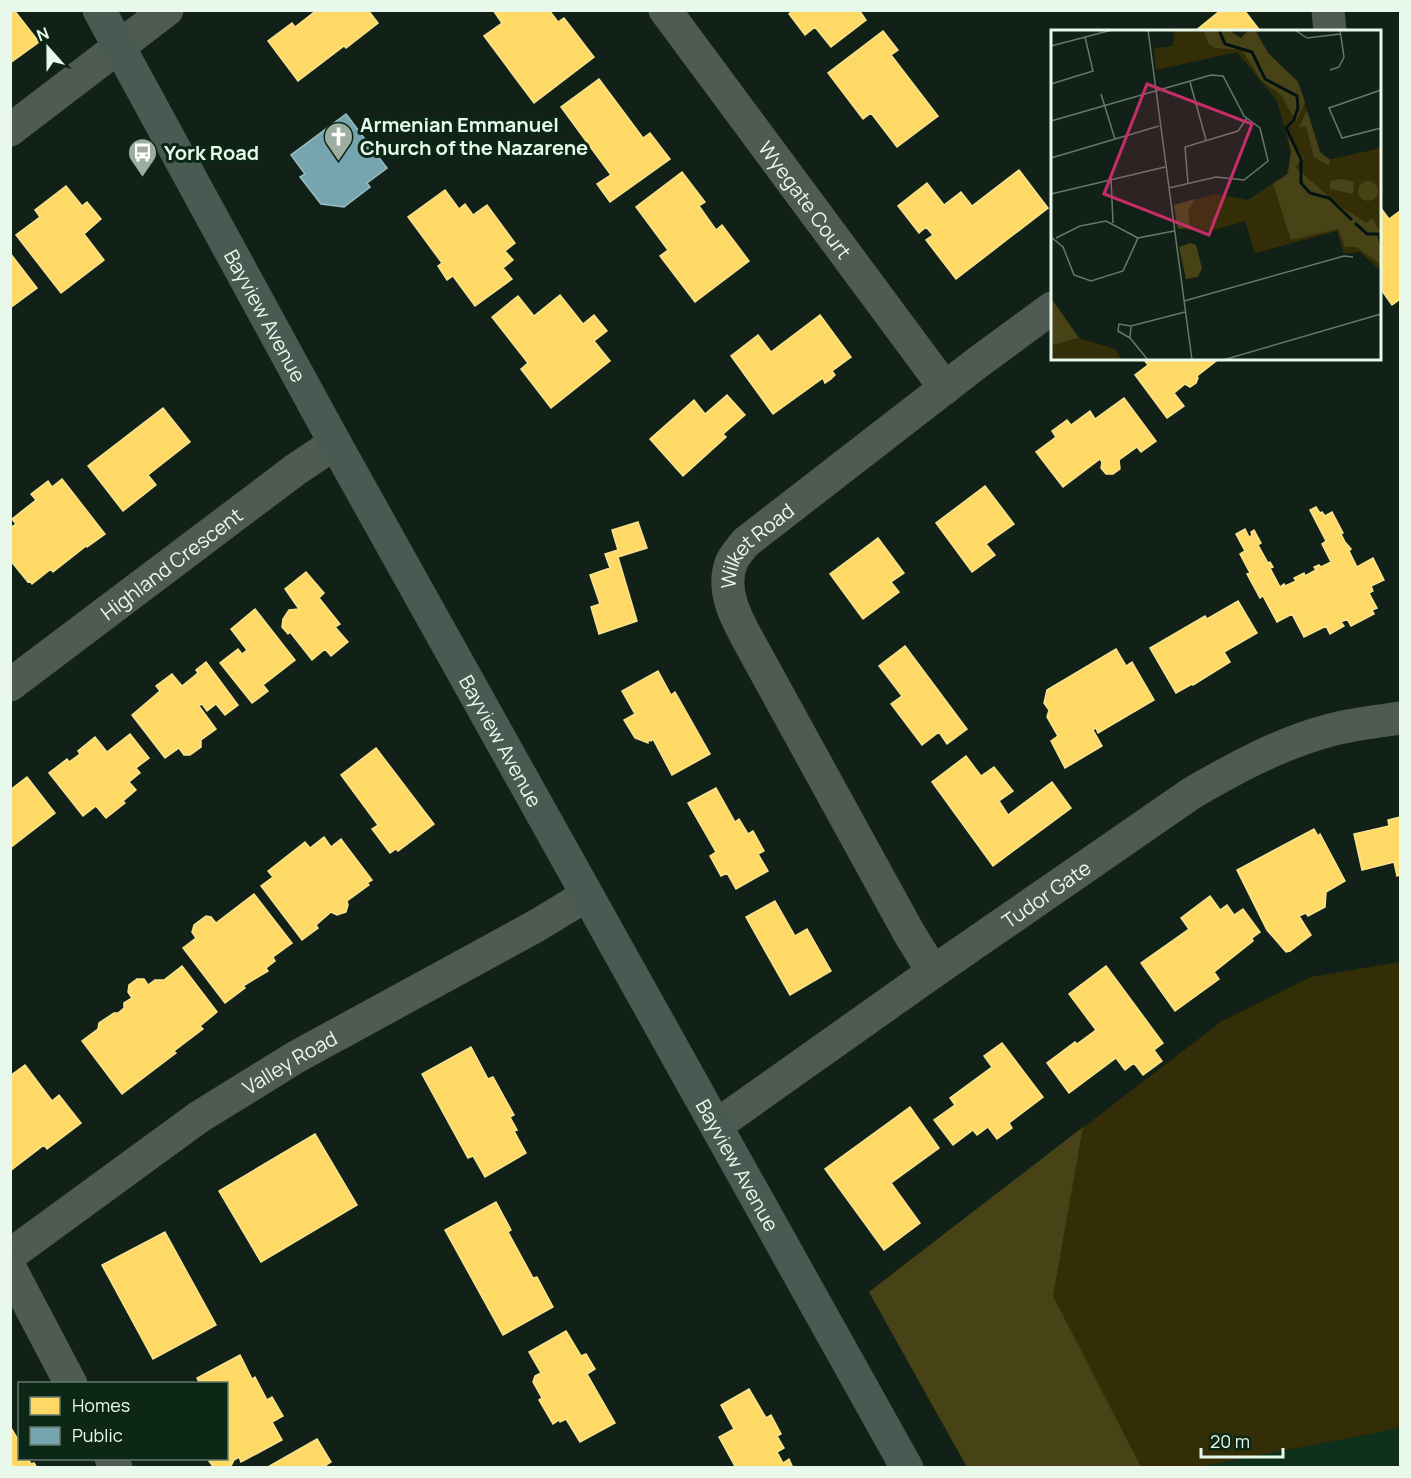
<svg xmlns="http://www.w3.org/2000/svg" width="1411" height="1478" font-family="Manrope,sans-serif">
<rect width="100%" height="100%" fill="#122117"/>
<path fill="#0f301a" d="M1400 1428V1467H1199Z"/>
<path fill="#332e07" d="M1400 962V1428L1199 1467H967L869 1292 1222 1021 1311 977Z"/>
<path fill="#484317" d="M1083 1127 1053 1296 1141 1467H967L869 1292Z"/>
<path fill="#ffd966" stroke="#f8e38e" stroke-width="1.5" d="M10 10H14L39 42 10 63Z
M368 10 378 23 346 48 344 46 298 81 268 41 292 23 295 27 317 10Z
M493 10H549L558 22 564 18 594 57 534 103 484 36 502 23Z
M859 10 866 20 831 47 815 27 805 35 789 14 794 10Z
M1221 10H1244L1261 32H1194Z
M883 31 898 50 891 55 938 116 897 147 871 113 863 119 828 73Z
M599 79 643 138 650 133 670 159 610 202 597 184 611 175 561 107Z
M1019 170 1048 208 956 279 926 240 933 235 926 227 919 233 898 206 927 183 944 205 961 192 972 206Z
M682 172 705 202 699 206 716 230 722 225 749 261 695 302 660 256 668 250 636 207Z
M66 186 82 206 87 202 101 219 84 234 104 260 61 293 16 235 40 217 35 210Z
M445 190 459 209 465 204 473 215 487 205 515 243 505 251 513 260 503 268 512 279 475 306 453 276 447 280 438 266 442 263 408 217Z
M1380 207 1389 219 1400 211V299L1392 305 1380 288Z
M10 253 37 288 10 308Z
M560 295 583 324 594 315 607 331 594 341 610 361 551 408 521 369 528 363 492 317 518 296 534 316Z
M820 315 851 357 832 371 835 375 831 379 825 383 823 378 773 414 731 356 758 335 771 352Z
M1148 358H1220L1197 376 1198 378 1196 383 1190 387 1185 384 1174 393 1184 406 1167 418 1135 375 1148 365 1145 361Z
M727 395 745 415 723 434 726 437 683 476 650 439 694 400 705 414Z
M1124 398 1156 441 1141 452 1137 447 1119 460 1120 469 1113 474H1106L1101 468 1102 462 1100 459 1063 487 1036 452 1056 437 1052 431 1067 420 1071 425 1090 411 1095 419Z
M163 408 190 442 148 475 156 485 123 511 88 466Z
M62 479 105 534 87 547 86 546 53 572 51 569 32 584 30 581 28 582 10 560V528L16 524 12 519 36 500 31 494 48 481 52 487Z
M985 486 1014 524 986 544 995 555 972 572 936 523Z
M1316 507 1320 513 1322 512 1325 516 1332 512 1343 533 1341 534 1345 542 1351 549 1349 551 1357 567 1373 558 1384 580 1371 586 1373 591 1369 593 1377 608 1372 610 1374 614 1351 626 1347 619 1341 622 1344 626 1330 634 1326 626 1304 637 1292 614 1277 622 1263 596 1260 598 1247 574 1250 573 1240 554 1245 551 1236 534 1245 529 1249 537 1252 535 1251 532 1254 530 1261 543 1258 545 1268 563 1270 562 1273 567 1270 568 1280 587 1284 584 1285 586 1296 581 1294 578 1304 573 1305 576 1316 570 1314 567 1319 565 1321 567 1331 562 1322 544 1326 541 1310 510Z
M638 522 647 548 618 557 637 621 599 634 591 607 600 604 590 575 610 568 605 554 618 550 612 530Z
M878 538 904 573 891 582 899 592 863 619 830 574Z
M306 572 324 593 319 598 340 624 335 627 348 642 331 656 325 649 312 660 290 632 288 634 282 627 283 619 289 610 299 609 285 589Z
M1238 601 1257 633 1224 652 1230 662 1193 685 1192 684 1176 693 1150 648 1205 616 1207 619Z
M255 609 295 660 263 685 268 691 252 703 220 663 238 649 242 654 247 650 231 629Z
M905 646 967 729 947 744 939 732 922 745 891 704 902 696 879 666Z
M1116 649 1126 666 1132 662 1154 700 1098 733 1096 728 1093 730 1102 746 1065 768 1051 741 1058 736 1047 717 1049 710 1044 703 1047 690Z
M206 662 238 705 225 715 216 704 207 711 202 704 199 706 216 729 201 740V747L190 755H184L179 748 165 758 132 715 160 691 156 686 172 674 182 686 198 673 196 670Z
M658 671 671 695 675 692 710 754 672 775 653 739 651 741 648 740V743L635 738 624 720 635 714 622 691Z
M130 734 149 758 136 768 140 773 129 782 136 790 123 801 125 803 106 818 96 806 83 816 49 773 67 759 69 762 80 754 78 751 95 737 107 752Z
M376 748 434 824 398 851 396 849 390 853 372 829 378 825 341 775Z
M966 756 981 776 994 767 1013 791 999 801 1008 815 1052 782 1071 808 993 866 932 782Z
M27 777 55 813 10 848V790Z
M716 788 735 822 739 819 748 834 753 831 764 851 758 854 768 871 736 889 727 873 721 876 710 856 716 852 688 803Z
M1400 817V875L1397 876 1394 862 1362 870 1354 834 1389 826 1388 820Z
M1314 829 1318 836 1320 834 1345 881 1326 892 1325 907 1308 916 1306 913 1299 916 1311 935 1290 951 1286 952 1267 930 1237 870Z
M324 837 331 847 341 839 372 880 367 883 369 885 347 901 348 905 346 912 337 915 331 912 316 925 318 928 302 940 261 886 273 877 268 871 305 842 310 848Z
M254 894 292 943 273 957 275 961 266 968 268 971 243 986 245 988 225 1003 183 948 196 938 192 932 194 925 206 916 211 917 216 923Z
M1210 896 1220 910 1227 905 1234 915 1243 909 1260 932 1252 938 1253 941 1214 972 1219 979 1175 1011 1141 963 1189 929 1181 918Z
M775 901 795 936 807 929 831 971 790 995 746 917Z
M182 966 217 1012 200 1026 203 1029 174 1051 176 1053 122 1094 82 1041 98 1029 99 1023 114 1013H118L124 1008V1003L132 998 128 992 129 985 137 979H144L148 985 155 980H164Z
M1106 966 1163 1043 1154 1050 1162 1061 1143 1075 1134 1063 1125 1070 1116 1058 1069 1093 1047 1063 1075 1042 1077 1044 1096 1030 1069 994Z
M1002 1043 1043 1097 1009 1123 1012 1128 997 1139 988 1127 977 1135 973 1130 953 1145 934 1120 955 1105 950 1098 992 1067 984 1056Z
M471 1047 488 1079 493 1077 514 1115 510 1117 517 1130 514 1131 526 1153 485 1177 473 1156 468 1158 422 1074Z
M25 1065 52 1101 59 1095 81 1123 47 1149 44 1145 10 1171V1076Z
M910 1107 939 1148 891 1183 920 1223 884 1250 825 1169Z
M315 1134 357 1205 261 1262 219 1191Z
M496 1202 511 1230 508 1232 533 1278 537 1277 553 1307 503 1335 445 1230Z
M165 1232 216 1325 153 1359 102 1265Z
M566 1331 581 1356 586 1354 595 1369 587 1374 615 1423 580 1442 566 1419 560 1422 559 1420 553 1424 539 1400 542 1398 533 1382 535 1376 541 1373 529 1352Z
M240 1355 252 1379 255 1377 267 1400 272 1397 283 1416 272 1422 282 1440 241 1462 239 1457 234 1460 230 1468H214L209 1461 210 1458H226V1384H198L199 1382 197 1378Z
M749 1389 766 1418 771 1415 781 1434 777 1436 784 1448 777 1452 783 1463 789 1459 793 1468H736L719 1437 734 1429 721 1405Z
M11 1428 20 1443V1458H28L31 1464 34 1463 37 1468H10Z
M317 1439 331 1462 326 1465 328 1468H266Z"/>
<path fill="#76a5af" stroke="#98bec1" stroke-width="1.5" d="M346 114 387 168 367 183 370 187 344 207 321 204 300 177 305 174 291 155Z"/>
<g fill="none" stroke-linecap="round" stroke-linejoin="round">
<g stroke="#4e5a52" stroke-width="33">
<path id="s1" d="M665 10 945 388"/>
<path d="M1328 10 1330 32"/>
<path d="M10 130 167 10"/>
<path id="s2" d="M10 685 295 470 335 443"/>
<path id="s3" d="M933 972 909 933 753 649C739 623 719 592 732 561 735 555 741 548 746 542L977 363 1052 308"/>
<path id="s4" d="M717 1125 933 972 1192 793C1235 768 1279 744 1327 731 1351 724 1376 722 1400 718"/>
<path id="s5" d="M10 1255 199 1117 296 1057 536 926 587 895"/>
<path d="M10 1268 71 1384"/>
<path d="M111 1458 116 1468"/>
</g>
<path stroke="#485a52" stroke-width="33" id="s6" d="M99 10 335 443 907 1468"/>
</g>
<defs>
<symbol id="church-pin" viewBox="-11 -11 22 30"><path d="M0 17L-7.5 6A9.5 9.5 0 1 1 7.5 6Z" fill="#9dada1" stroke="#0c2715"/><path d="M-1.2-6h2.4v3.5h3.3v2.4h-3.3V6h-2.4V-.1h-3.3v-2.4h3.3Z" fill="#fff"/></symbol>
<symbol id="bus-pin" viewBox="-11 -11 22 30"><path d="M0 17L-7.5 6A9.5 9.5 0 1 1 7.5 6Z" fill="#9dada1" stroke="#0c2715"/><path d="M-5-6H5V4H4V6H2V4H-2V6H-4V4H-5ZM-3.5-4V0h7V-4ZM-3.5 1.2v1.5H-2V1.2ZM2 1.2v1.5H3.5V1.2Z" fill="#fff"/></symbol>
</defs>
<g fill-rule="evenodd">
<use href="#church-pin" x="322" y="120" width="33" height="45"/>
<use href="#bus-pin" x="126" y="136" width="33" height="45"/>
</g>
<g text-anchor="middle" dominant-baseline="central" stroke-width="6" stroke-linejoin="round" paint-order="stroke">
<g font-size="20" font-weight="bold" fill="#e8f9ec" stroke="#0c2715" text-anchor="start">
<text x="360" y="124">Armenian Emmanuel<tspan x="360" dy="23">Church of the Nazarene</tspan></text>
<text x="164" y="152">York Road</text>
</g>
<g font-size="20" fill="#e8f9ec" stroke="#0c2715">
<text stroke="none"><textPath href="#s1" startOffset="236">Wyegate Court</textPath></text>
<text stroke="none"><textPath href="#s6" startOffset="348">Bayview Avenue</textPath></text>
<text stroke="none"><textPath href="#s3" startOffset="490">Wilket Road</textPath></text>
<text stroke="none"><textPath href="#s2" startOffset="202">Highland Crescent</textPath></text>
<text stroke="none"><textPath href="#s6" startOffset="834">Bayview Avenue</textPath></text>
<text stroke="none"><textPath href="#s4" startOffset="402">Tudor Gate</textPath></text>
<text stroke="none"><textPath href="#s5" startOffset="340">Valley Road</textPath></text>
<text stroke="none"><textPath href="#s6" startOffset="1320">Bayview Avenue</textPath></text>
</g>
</g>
<g transform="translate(1051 30)">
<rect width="330" height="330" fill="#122117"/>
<path d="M123 0H177L190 8 198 0H204L217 23 247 52 269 122 276 130 330 118V241L309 222 293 224 286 201 204 223 194 191 160 201 127 199 123 175 165 164 197 170 236 144 240 122 226 71 186 22 105 40 103 18 122 16ZM28 308 64 319 70 330H0V312L3 315Z" fill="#332e07"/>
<path d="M152 0H177L190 8 198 0H204L217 23 247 52 254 72 245 92 231 66 210 50 191 20 164 18 158 14ZM256 80 269 122 279 130 278 136 263 127 255 96 248 98ZM237 106 253 128 244 137 289 176 315 193 321 188 330 203V235L305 217H294L287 199 240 210 222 154 237 144 240 122ZM290 149 303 152 302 164 279 159V151ZM307 161a10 10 0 1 1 20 0a10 10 0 1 1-20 0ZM144 169 137 181 139 197 127 199 123 175ZM139 213 145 215 151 238 147 247 135 249 128 217ZM0 268 28 308 3 315 0 312Z" fill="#484317"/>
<path fill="none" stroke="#021213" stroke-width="3" d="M168 0 174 14 201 22 214 49 246 66 247 78 242 92M241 92 235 98 250 129V153L259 163 278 168 301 190M304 193 316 204H328L330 215"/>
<path fill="none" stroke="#68776c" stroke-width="1.5" d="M97 0 141 330M244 0 256 8 289 4M0 16 61 0M279 40 288 37 293 27 289 0M139 52 155 110M0 54 42 41 34 7M330 60 278 78 291 108 330 98M50 64 64 109M0 91 160 45 172 46 193 86 209 98 217 131 193 150 165 147 118 158M0 128 108 96M60 148 62 193M137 153 134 117 187 101 196 88M0 164 114 137M0 207 12 217 23 245 40 251 72 241 87 208 123 201M5 208 29 196 55 191 87 208M133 271 293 226 302 227M80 296 79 308 97 330M79 308 67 301 68 294 80 296 134 282M172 330 330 284"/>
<path fill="#c62e6a" fill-opacity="0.15" stroke="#c62e6a" stroke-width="3" d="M96 54 201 94 158 205 53 164Z"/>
<rect width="330" height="330" fill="none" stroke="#e8f9ec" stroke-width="3"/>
</g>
<rect width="1411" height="1478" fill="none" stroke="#e8f9ec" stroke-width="24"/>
<rect x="18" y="1382" width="210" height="78" fill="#0c2715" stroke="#647b6b" stroke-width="1.5"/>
<rect x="30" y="1397" width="30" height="18" fill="#ffd966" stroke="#647b6b" stroke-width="1.5"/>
<text x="72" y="1412" font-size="18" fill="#e8f9ec">Homes</text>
<rect x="30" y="1427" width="30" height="18" fill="#76a5af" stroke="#647b6b" stroke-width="1.5"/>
<text x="72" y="1442" font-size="18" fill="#e8f9ec">Public</text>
<g transform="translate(48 48) rotate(339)" stroke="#0c2715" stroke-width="4.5" paint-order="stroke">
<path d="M0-4.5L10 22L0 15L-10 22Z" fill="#e8f9ec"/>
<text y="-9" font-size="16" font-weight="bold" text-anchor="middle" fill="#e8f9ec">N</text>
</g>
<path d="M1201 1448v9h82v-9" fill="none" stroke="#e8f9ec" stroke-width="3"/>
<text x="1210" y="1448" font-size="18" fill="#e8f9ec" stroke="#0c2715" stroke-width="4.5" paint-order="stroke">20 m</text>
</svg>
